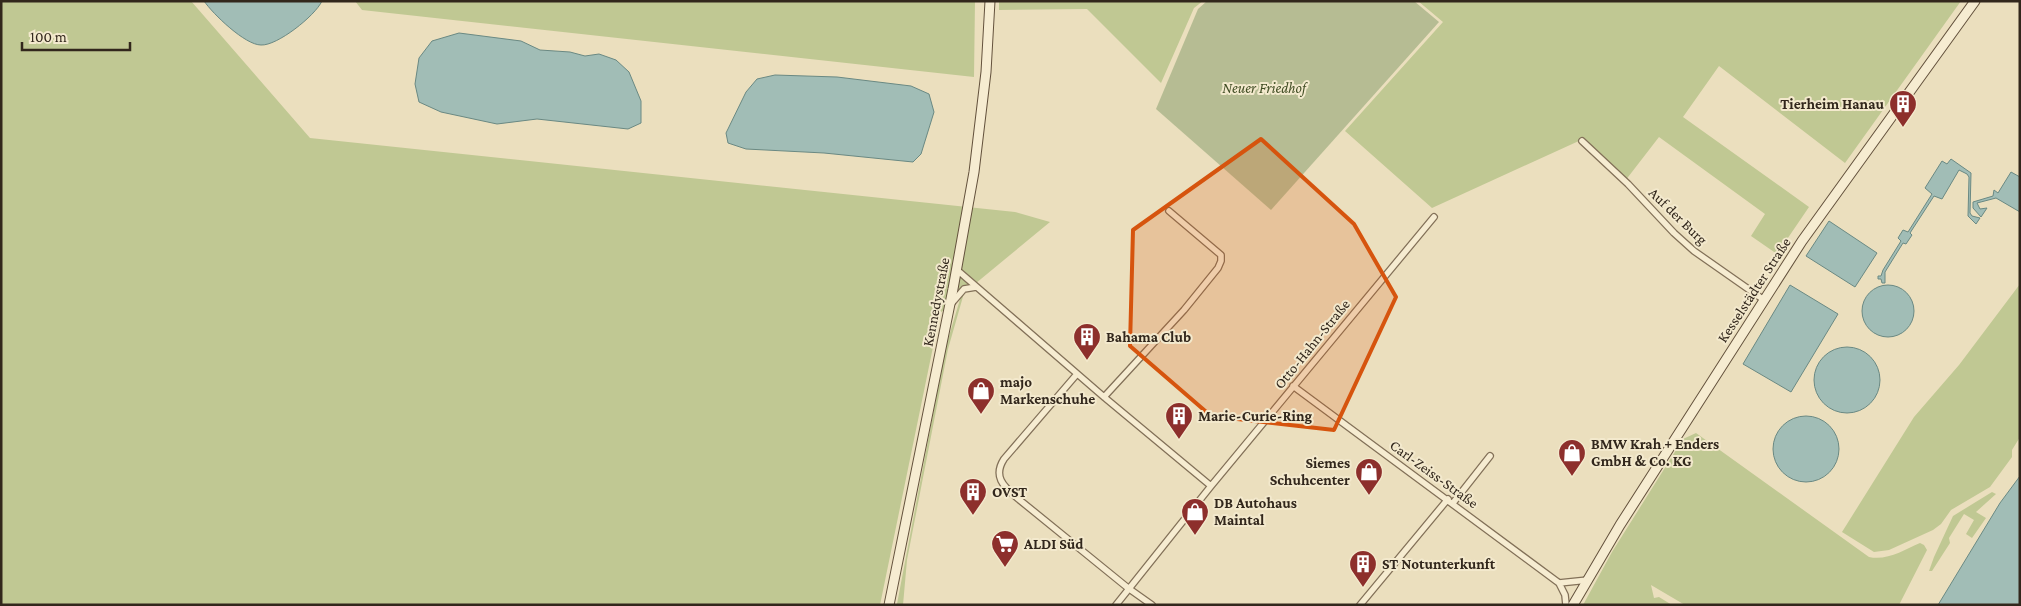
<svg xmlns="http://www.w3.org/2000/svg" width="2021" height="606" font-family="'Crimson Pro',serif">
<rect width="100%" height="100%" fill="#ebdfbe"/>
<path fill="#c0c893" d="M1 1H191L310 138 1015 212 1050 222 964 293 948 349 907 560 903 605 897 604 946 346 961 296 940 313 880 605H1Z
M355 1H975L974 77 362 10Z
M999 1H1203L1194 8 1161 83 1087 9 999 10Z
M1418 1H1961L1845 163 1719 66 1683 117 1809 207 1777 254 1751 236 1765 214 1659 137 1625 181 1581 140 1432 208 1345 131 1443 22Z
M2020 284V437L2012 450V457L1990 487 1951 510 1941 524 1933 530 1889 550 1874 552 1842 532 1914 417 1959 365Z
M1696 433 1869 557C1887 561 1904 550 1920 543L1924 545 1927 550 1899 605H1685L1651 585 1654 598 1659 597 1672 605H1583L1612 552 1683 439Z
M1992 492 1996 494 1976 512 1986 518 1972 538 1966 534 1974 520 1964 514 1949 538 1950 543 1932 571H1929L1934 557 1953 516Z"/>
<path fill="#b6bc93" d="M1207 1H1414L1439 22 1271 210 1156 109 1198 9Z"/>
<path fill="#a1bdb6" stroke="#6a8983" d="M204 1H322C315 16 277 46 261 45 245 45 213 14 204 1Z
M459 33 521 41 540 50 570 52 585 56 599 54 616 60 629 72 641 101V123L628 129 537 119 497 124 441 112 419 102 415 84 419 58 432 41Z
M775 75 837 77 911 86 929 94 934 112 921 154 913 162 824 153 746 149 728 143 726 133 746 92 757 79Z
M1951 159 1971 173 1970 213 1972 216 1980 218 1976 224 1968 216 1969 177 1967 174 1959 170 1942 199 1934 196 1910 233 1912 235 1906 244 1903 243 1885 272V283H1882L1881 279H1878V276H1881L1883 270 1901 241 1898 238 1903 230 1908 232 1932 194 1925 188 1942 161 1947 164Z
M2011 172 2020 177V212L1996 198 1977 203 1980 209 1987 208 1981 217 1973 208V202L1993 196 1994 190 1998 193Z
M1829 221 1877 253 1855 287 1806 256Z
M1862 311a26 26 0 1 1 52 0a26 26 0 1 1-52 0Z
M1790 285 1838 314 1791 392 1743 364Z
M1814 380a33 33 0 1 1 66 0a33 33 0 1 1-66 0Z
M1773 449a33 33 0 1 1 66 0a33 33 0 1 1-66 0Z
M2020 476V605H1938L2000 503Z"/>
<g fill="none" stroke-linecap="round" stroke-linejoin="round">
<defs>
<path id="street" d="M1582 141 1628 184 1674 233 1694 251 1764 300
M956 269 1104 397 1211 486
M951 304 964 289 976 287
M1077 374 1004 459C993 476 1003 486 1016 497L1128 588 1152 605
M1293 386 1559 583 1565 595 1566 605
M1104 397 1184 310 1218 268 1221 261V255L1169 211
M1453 503 1490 456
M1559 583 1588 580
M1116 605 1211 486 1434 217
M1360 605 1448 499"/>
<path id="secondary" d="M889 605 953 289 974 172 986 72 990 1
M1573 605 1620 525 1802 241 1975 1"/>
</defs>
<use href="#street" stroke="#827058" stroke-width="8"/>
<use href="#secondary" stroke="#63513c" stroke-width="11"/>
<use href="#street" stroke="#f6ecd1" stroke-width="5.5"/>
<use href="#secondary" stroke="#f6ecd1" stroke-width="9"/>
</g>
<path fill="#d6540e" fill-opacity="0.2" stroke="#d6540e" stroke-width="4" stroke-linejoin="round" d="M1261 139 1354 224 1396 297 1334 430 1211 416 1130 346 1133 230Z"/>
<defs>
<symbol id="building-pin" viewBox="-11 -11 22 30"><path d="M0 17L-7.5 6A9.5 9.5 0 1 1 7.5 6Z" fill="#8d2f2c" stroke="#f3e9cd"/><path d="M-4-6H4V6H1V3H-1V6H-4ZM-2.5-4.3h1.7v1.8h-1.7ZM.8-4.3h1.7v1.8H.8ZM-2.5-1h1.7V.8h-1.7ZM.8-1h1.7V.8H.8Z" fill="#fff"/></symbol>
<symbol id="shop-pin" viewBox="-11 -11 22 30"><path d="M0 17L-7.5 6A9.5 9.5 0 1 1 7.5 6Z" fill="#8d2f2c" stroke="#f3e9cd"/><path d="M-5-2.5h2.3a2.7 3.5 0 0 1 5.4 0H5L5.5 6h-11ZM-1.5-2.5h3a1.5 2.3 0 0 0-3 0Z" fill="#fff"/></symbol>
<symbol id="supermarket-pin" viewBox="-11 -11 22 30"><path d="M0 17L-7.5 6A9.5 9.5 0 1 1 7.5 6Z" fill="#8d2f2c" stroke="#f3e9cd"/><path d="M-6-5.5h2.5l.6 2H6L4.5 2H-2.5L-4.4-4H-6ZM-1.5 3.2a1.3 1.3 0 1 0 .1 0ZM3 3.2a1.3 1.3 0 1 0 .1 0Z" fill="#fff"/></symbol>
</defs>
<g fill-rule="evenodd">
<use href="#building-pin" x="1887" y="88" width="32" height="43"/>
<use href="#building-pin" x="1071" y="321" width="32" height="43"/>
<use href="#shop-pin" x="965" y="375" width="32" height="43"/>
<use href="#building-pin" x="1163" y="400" width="32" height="43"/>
<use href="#shop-pin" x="1556" y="437" width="32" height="43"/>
<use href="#shop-pin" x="1353" y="456" width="32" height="43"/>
<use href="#building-pin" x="957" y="476" width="32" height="43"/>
<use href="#shop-pin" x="1179" y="496" width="32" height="43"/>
<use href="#supermarket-pin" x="989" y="528" width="32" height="43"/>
<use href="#building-pin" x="1347" y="548" width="32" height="43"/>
</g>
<g text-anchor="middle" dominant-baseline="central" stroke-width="4" stroke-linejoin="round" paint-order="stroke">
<g font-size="15" font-style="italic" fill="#414d24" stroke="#f3e9cd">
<text x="1264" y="88">Neuer Friedhof</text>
</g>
<g font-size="15" font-weight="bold" fill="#32271c" stroke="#f3e9cd" text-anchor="start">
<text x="1884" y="104" text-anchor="end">Tierheim Hanau</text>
<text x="1106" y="337">Bahama Club</text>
<text x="1000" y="382">majo<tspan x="1000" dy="17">Markenschuhe</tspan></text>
<text x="1198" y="416">Marie-Curie-Ring</text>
<text x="1591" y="444">BMW Krah + Enders<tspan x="1591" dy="17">GmbH &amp; Co. KG</tspan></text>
<text x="1350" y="463" text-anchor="end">Siemes<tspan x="1350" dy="17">Schuhcenter</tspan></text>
<text x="992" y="492">OVST</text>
<text x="1214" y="503">DB Autohaus<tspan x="1214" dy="17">Maintal</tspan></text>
<text x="1024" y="544">ALDI Süd</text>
<text x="1382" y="564">ST Notunterkunft</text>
</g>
<g font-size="15" fill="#32271c" stroke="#f3e9cd">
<text transform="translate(1678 216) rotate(44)">Auf der Burg</text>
<text transform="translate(1754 290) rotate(-57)">Kesselstädter Straße</text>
<text transform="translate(936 302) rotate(-79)">Kennedystraße</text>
<text transform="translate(1312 344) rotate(-51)">Otto-Hahn-Straße</text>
<text transform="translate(1434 474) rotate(36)">Carl-Zeiss-Straße</text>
</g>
</g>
<rect width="2021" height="606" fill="none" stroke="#32271c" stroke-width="5"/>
<path d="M22 42v8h108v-8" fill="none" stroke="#32271c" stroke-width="2.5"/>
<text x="30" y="42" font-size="15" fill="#32271c" stroke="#f3e9cd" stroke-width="4" paint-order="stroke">100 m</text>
</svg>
